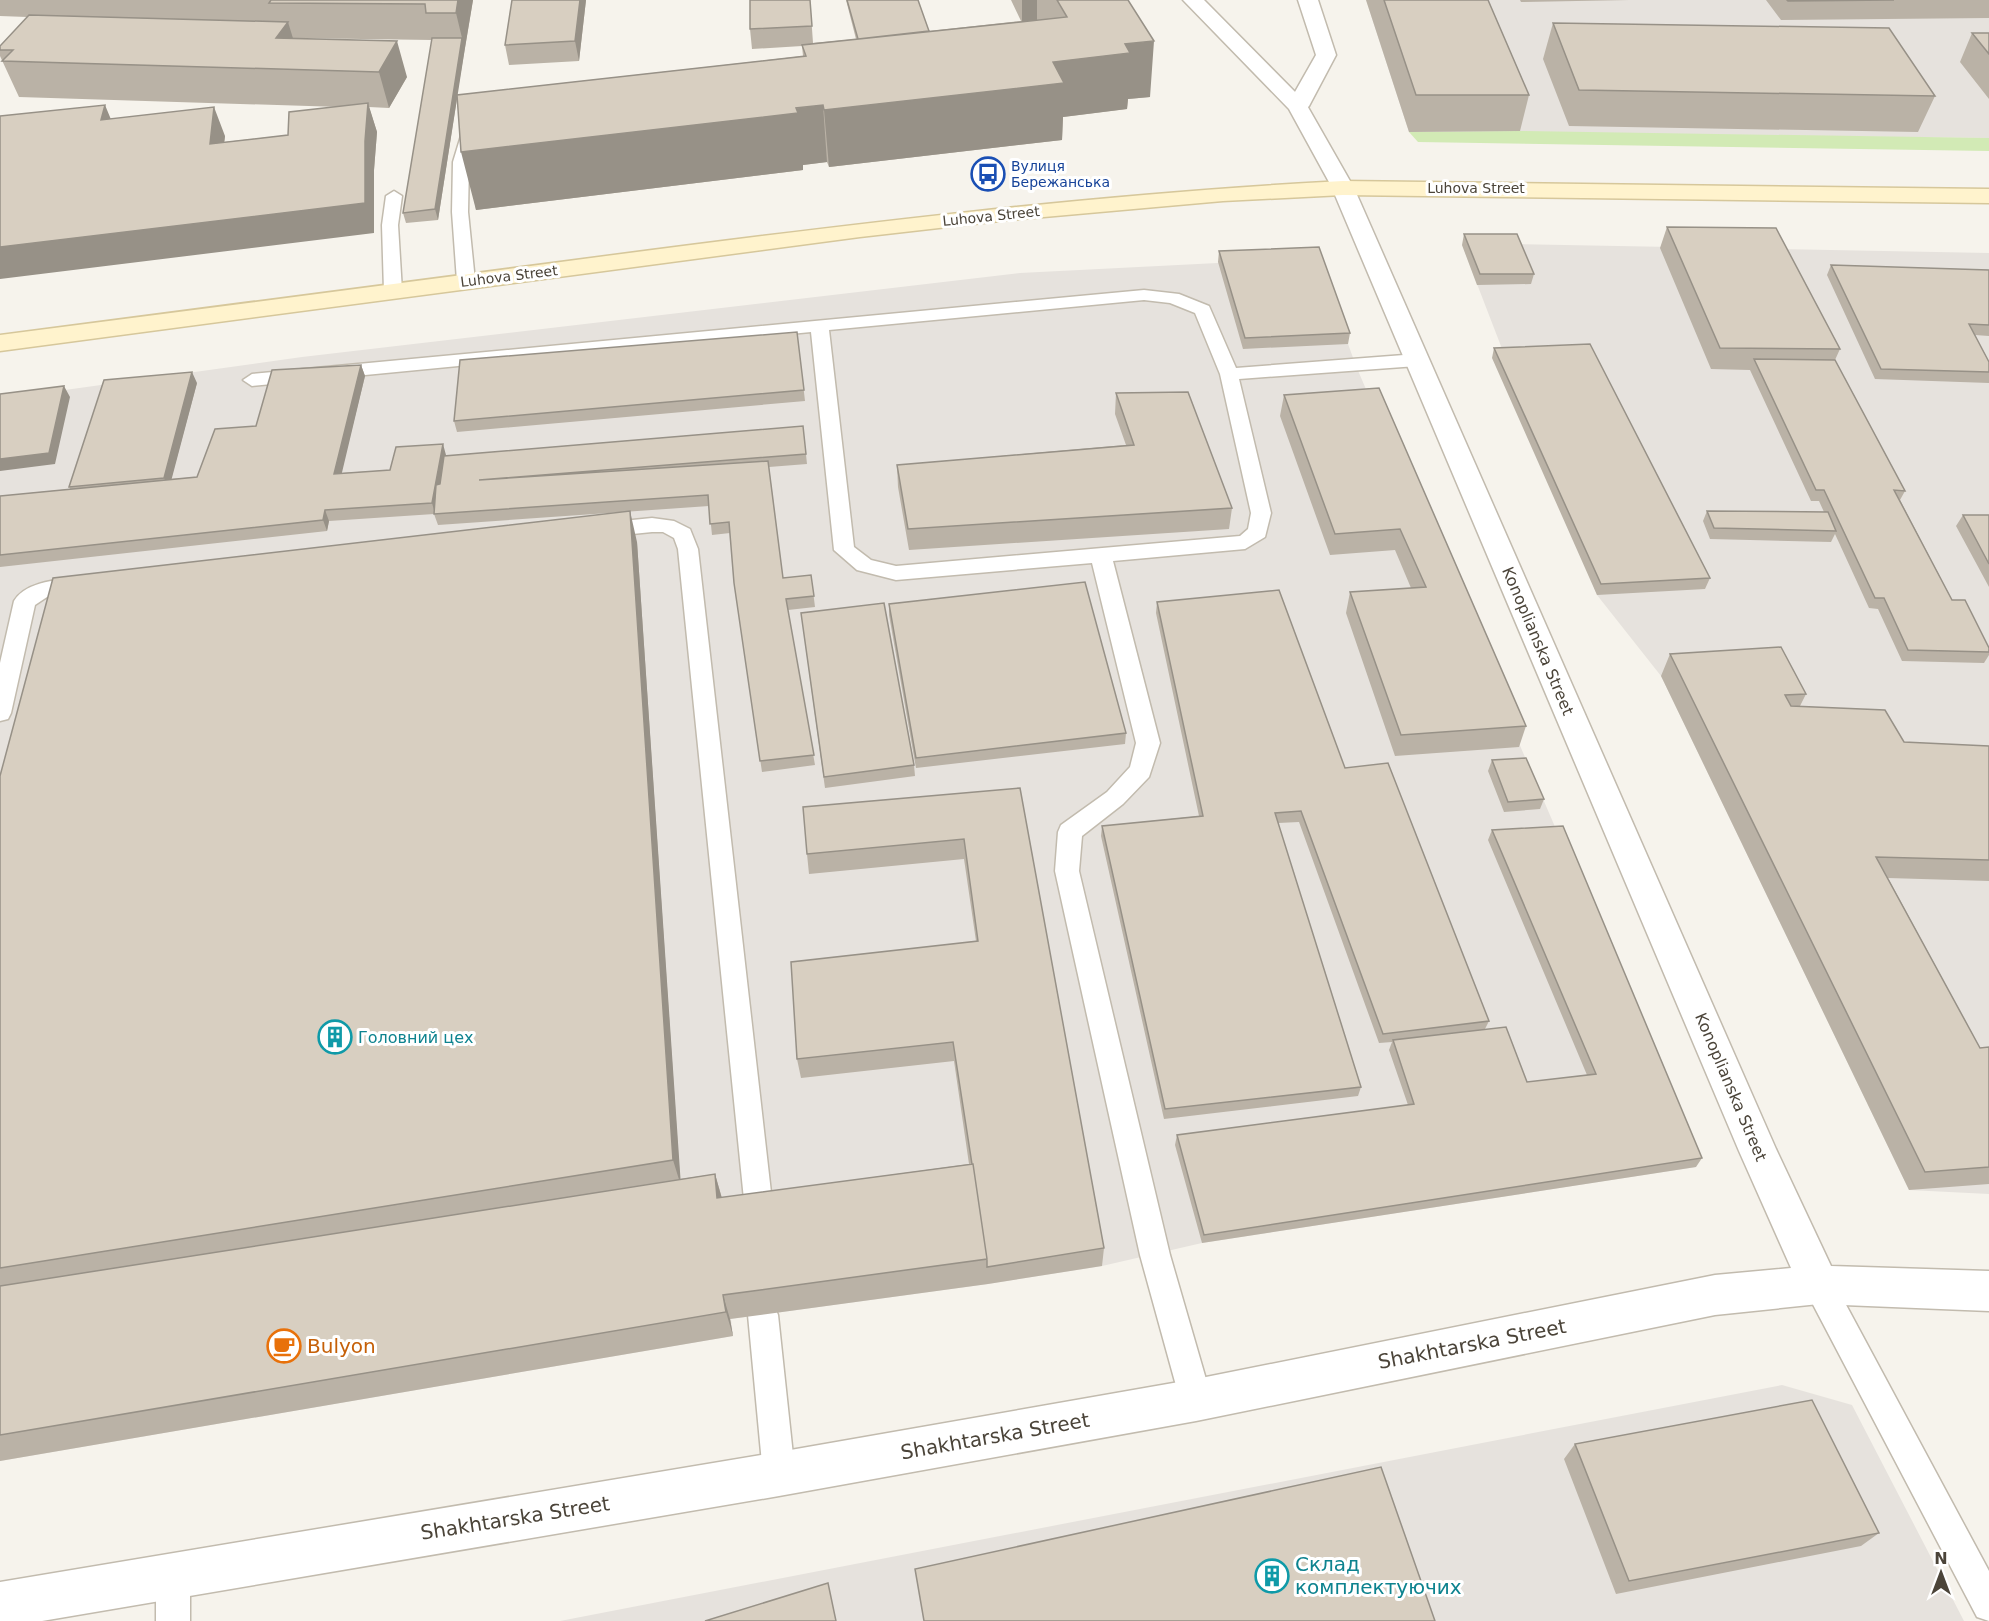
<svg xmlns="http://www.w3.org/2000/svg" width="1989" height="1621" font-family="'DejaVu Sans',sans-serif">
<rect width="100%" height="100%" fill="#f6f3ec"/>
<path fill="#e6e2dd" d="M1366 0H1989V138L1409 132Z
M1514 244 1989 253V1194L1909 1190 1661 676 1597 595 1462 245Z
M1317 258 1356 366 1559 836 1696 1167 1202 1243 1102 1266 988 1284 731 1319 733 1336 0 1461V399L302 357 1020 273Z
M1782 1385 1852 1405 1964 1621H560Z"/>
<path fill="#d2eab5" d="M1520 131 1989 138V151L1418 142 1409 132Z"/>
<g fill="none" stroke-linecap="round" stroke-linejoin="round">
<defs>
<path id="service" d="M472 121 480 126 469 162 468 212 475 281 466 286 457 281 452 212 453 162 464 126Z
M394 191 402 196 398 225 402 291 393 296 384 291 382 225 386 196Z
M1144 290 1179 294 1209 306 1236 368 1417 354 1426 360 1417 366 1239 379 1271 513 1265 537 1245 549 1113 561 1160 743 1149 777 1123 804 1082 836 1079 871 1170 1255 1212 1400 1207 1411 1196 1416 1185 1411 1180 1400 1140 1255 1055 871 1058 832 1061 825 1107 792 1130 767 1136 743 1092 563 896 580 857 570 834 550 811 332 252 386 243 380 252 374ZM1144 300 1170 303 1195 313 1220 374 1251 513 1248 529 1240 536 896 566 871 560 854 547 829 330Z
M652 518 674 521 690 529 698 549 774 1219 770 1228 760 1232 750 1228 746 1219 678 549 674 538 663 532H652L603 537 596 535 593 530 596 525 603 523Z
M82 577 90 579 93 584 90 589 47 597 35 605 11 713 8 719 0 721V663L14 601C27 580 61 580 82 577Z
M1819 1271 1830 1275 1989 1571V1621L1977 1617 1808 1295 1804 1285 1808 1275Z
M763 1300 774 1305 778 1315 795 1474 790 1485 779 1490 768 1485 763 1474 748 1315 752 1305Z
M173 1557 185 1562 190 1574V1621H156V1574L161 1562Z"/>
<path id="minor" d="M1298 0H1318L1336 55 1309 106 1305 110H1291L1287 106 1316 55Z
M1343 181 1351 183 1354 188 1776 1149 1831 1266 1989 1271V1311L1819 1304 1715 1315 1196 1421 779 1496 42 1621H0V1582L779 1452 1196 1379 1715 1275 1791 1268 1739 1151 1332 188 1335 183Z"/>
<path id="tertiary" d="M1183 0H1204L1305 102 1354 188 1351 193H1335L1289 109Z"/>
<path id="secondary" d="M1343 181 1989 189V203L1343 195 1223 201 1009 220 860 237 0 351V335C202 309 404 283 606 256 851 224 1096 194 1343 181Z"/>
</defs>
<use href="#service" stroke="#c2bbae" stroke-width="3"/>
<use href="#minor" stroke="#c2bbae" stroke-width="3"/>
<use href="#tertiary" stroke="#c2bbae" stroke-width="3"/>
<use href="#secondary" stroke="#d6c79b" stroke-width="3"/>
<use href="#service" fill="#fff" fill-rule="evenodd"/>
<use href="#minor" fill="#fff" fill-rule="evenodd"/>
<use href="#tertiary" fill="#fff" fill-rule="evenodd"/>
<use href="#secondary" fill="#fff3cd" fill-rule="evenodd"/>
</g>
<path fill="#bab2a6" d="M0 0H473L457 95 803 56 802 46 752 49 750 29 810 0 813 43 856 39 846 0H918L929 31 1021 21 1011 0H1128L1150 97 1128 99 1127 109 1063 117 1062 140 829 167 827 162 803 165V170L476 210 457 98 438 220 406 223 403 213 432 40 293 38 407 77 389 108 369 107 377 132 374 170V233L111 119 225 136 224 142 288 135 340 107 19 97 0 56V46L27 17 0 16Z
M586 0 579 61 509 65 505 45Z
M1366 0H1488L1529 95 1520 131 1409 132Z
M1520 0H1629L1521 2Z
M1766 0H1989V18L1781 20Z
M1553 23 1935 96 1918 132 1569 126 1543 59Z
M1972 33H1989V99L1960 62Z
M1667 227 1840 349 1835 360 1905 491 1900 500 1952 600 1989 648V655L1984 663 1902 661 1878 609 1869 608 1835 534 1831 542 1710 539 1703 521 1707 511 1824 512 1819 501H1811L1750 370 1711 369 1660 248Z
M1464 234 1534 274 1531 284 1477 285 1462 245Z
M1219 251 1350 333 1348 344 1243 349 1218 262Z
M1831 265 1989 270V336L1975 335 1989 362V383L1875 379 1827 275Z
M797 332 805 401 457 432 454 421Z
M1494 348 1710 578 1705 589 1597 595 1492 358Z
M361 365 365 376 341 473 390 470 446 455V456L803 426 807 464 769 467 783 578 811 575 815 607 788 610 815 765 762 772 734 583 730 533 712 535 709 506 438 525 434 514 329 521 327 531 0 567V496L70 489 69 487 197 383 171 479 197 477 256 426Z
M1379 388 1526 726 1519 747 1395 756 1346 613 1350 592 1411 588 1395 550 1330 555 1280 416 1284 395Z
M1116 393 1232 508 1229 529 909 550 898 487 897 465 1126 445 1115 414Z
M1963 515H1989V587L1956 526Z
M637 542 680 1179 715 1174 722 1198 969 1164 954 1061 801 1078 797 1059 976 941 964 859 809 874 807 854 1020 788 1104 1248 1102 1266 988 1284 730 1319 733 1336 0 1461V776Z
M1157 602 1345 768 1489 1021 1485 1029 1527 1082 1587 1075 1488 840 1492 830 1702 1158 1696 1167 1202 1243 1175 1145 1177 1135 1408 1105 1389 1050 1392 1042 1379 1043 1299 822 1278 823 1361 1087 1358 1096 1164 1119 1101 836 1102 826 1199 816 1156 613Z
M889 604 1126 733 1125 744 916 768 889 615Z
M801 613 914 765 915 776 825 788Z
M1670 654 1806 694 1800 706 1904 742 1989 746V881L1888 878 1980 1048 1989 1047V1184L1909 1190 1661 676Z
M1492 760 1544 799 1540 809 1504 812 1488 771Z
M1575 1444 1879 1533 1861 1546 1616 1594 1564 1459Z"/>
<path fill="#979187" d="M458 0H473L465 48 438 220 435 209 462 38 456 13Z
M580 0H586L579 61 575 41Z
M1022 0H1037V20L1022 22Z
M288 22 299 58 276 38Z
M397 41 407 77 389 108 379 72Z
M1154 41 1150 97 1128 99 1127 109 1063 117 1062 140 829 167 824 110 1053 62 1125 44Z
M368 103 377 132 374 170V233L0 279V247L365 141Z
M105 105 117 134 101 120Z
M823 105 827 162 803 165V170L476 210 461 152Z
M214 107 225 136 221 173 210 144Z
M361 365 365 376 339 485 334 474Z
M192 372 197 383 169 489 164 478Z
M64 386 70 397 55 464 0 471V459Z
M443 444 446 455 435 514 432 503Z
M325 510 329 521 327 531 323 520Z
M630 511 637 542 681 1186 673 1160Z
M715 1174 722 1199 717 1198Z
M723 1295 730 1319 733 1336 726 1312Z"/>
<path fill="#d8cfc1" stroke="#979187" stroke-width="1.5" d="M271 0H458L456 13H426L425 4 269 3Z
M512 0H580L575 41 505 45Z
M750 0H810L812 26 750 29Z
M847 0H918L929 31 858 39Z
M1057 0H1128L1154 41 1125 44 1130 53 1053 62 1064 83 824 110 823 105 796 108 798 113 461 152 457 95 806 56 802 45 1067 17Z
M1384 0H1488L1529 95H1416Z
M1787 0H1894L1788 1Z
M29 15 288 22 276 38 397 41 379 72 2 61 13 50H0V46Z
M1553 23 1889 28 1935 96 1579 90Z
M1972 33H1989V54Z
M432 38H462L435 209 403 213Z
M368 103 365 141V203L0 247V116L105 105 101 120 214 107 210 144 288 135 289 112Z
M1667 227 1776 228 1840 349 1720 348Z
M1464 234H1517L1534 274H1480Z
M1319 247 1350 333 1245 338 1219 251Z
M1831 265 1989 270V325L1969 324 1989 362V372L1881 369Z
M797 332 804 390 454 421 460 360Z
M1590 344 1710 578 1601 584 1494 348Z
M1754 359 1835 360 1905 491 1894 490 1952 600H1965L1989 648V652L1908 650 1884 598H1875L1824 490H1816Z
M361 365 334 474 390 470 396 447 443 444 432 503 325 510 323 520 0 555V496L197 477 215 429 256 426 272 370Z
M192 372 164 478 69 487 104 380Z
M64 386 49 453 0 459V394Z
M1379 388 1526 726 1401 735 1350 592 1426 587 1400 529 1335 534 1284 395Z
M1188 392 1232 508 908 529 897 465 1134 445 1116 393Z
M803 426 806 454 479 480 768 461 783 578 811 575 814 596 786 599 814 755 760 761 734 583 729 522 710 524 708 495 434 514 436 485 440 484 444 456Z
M630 511 673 1160 0 1268V776L53 578Z
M1707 511 1828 512 1836 531 1714 528Z
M1963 515H1989V564Z
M1085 582 1126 733 916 758 889 604Z
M1279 590 1345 768 1388 763 1489 1021 1383 1034 1301 811 1275 813 1361 1087 1165 1109 1102 826 1203 816 1157 602Z
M884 603 914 765 824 777 801 613Z
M1781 647 1806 694 1785 695 1791 706 1885 710 1904 742 1989 746V860L1876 857 1980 1048 1989 1047V1167L1925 1172 1670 654Z
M1526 758 1544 799 1508 802 1492 760Z
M1020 788 1104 1248 987 1267V1259L973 1164H972L953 1042 797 1059 791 962 978 941 964 839 807 854 803 807Z
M1563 826 1702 1158 1204 1235 1177 1135 1414 1104 1393 1040 1506 1027 1527 1082 1596 1074 1492 830Z
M973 1164 987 1259 723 1295 726 1312 0 1435V1286L715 1174 717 1198Z
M1812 1400 1879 1533 1629 1581 1575 1444Z
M1381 1467 1435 1621H924L915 1569Z
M828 1583 836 1621H705Z"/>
<defs>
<symbol id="bus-ring" viewBox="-11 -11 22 22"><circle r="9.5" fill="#fff" stroke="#1a4fb4" stroke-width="1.5"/><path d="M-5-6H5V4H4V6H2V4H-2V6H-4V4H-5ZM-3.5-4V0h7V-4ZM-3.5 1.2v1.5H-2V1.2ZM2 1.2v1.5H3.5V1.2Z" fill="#1a4fb4"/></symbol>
<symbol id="building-ring" viewBox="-11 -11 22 22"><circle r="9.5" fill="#fff" stroke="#0f9aa8" stroke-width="1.5"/><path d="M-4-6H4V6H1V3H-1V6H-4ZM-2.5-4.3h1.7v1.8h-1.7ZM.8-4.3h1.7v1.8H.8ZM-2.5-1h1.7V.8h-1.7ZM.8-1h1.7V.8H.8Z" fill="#0f9aa8"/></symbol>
<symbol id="cafe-ring" viewBox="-11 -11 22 22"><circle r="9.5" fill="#fff" stroke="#e8710a" stroke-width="1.5"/><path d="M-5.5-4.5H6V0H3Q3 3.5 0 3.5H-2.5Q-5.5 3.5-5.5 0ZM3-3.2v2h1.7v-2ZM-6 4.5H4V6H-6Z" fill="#e8710a"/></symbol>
</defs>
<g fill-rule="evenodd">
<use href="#bus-ring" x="969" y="155" width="38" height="38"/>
<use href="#building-ring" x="316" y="1018" width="38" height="38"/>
<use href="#cafe-ring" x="265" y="1327" width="38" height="38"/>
<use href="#building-ring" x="1253" y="1557" width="38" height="38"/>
</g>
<g text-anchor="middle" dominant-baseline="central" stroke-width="6" stroke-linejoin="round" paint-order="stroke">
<g font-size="14" fill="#164399" stroke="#fff" text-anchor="start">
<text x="1011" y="166">Вулиця<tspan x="1011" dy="16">Бережанська</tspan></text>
</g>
<g font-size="14" fill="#4b4439" stroke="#fff">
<text x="1476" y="188">Luhova Street</text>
<text transform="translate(991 216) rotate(-6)">Luhova Street</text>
<text transform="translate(509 276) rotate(-7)">Luhova Street</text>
</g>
<g font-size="16" fill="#4b4439" stroke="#fff">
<text transform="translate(1538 641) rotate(67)">Konoplianska Street</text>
<text transform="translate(1731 1087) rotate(67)">Konoplianska Street</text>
</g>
<g font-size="16" fill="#0d838f" stroke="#fff" text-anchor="start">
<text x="358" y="1037">Головний цех</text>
</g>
<g font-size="20" fill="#4b4439" stroke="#fff">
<text transform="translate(1472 1344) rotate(-11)">Shakhtarska Street</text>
<text transform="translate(995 1436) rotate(-10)">Shakhtarska Street</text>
<text transform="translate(515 1518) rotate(-9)">Shakhtarska Street</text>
</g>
<g font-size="20" fill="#c56008" stroke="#fff" text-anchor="start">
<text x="307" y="1346">Bulyon</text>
</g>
<g font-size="20" fill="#0d838f" stroke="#fff" text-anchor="start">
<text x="1295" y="1564">Склад<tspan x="1295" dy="23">комплектуючих</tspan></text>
</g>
</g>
<g transform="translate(1941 1573)" stroke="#ffffff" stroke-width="4.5" paint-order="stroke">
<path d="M0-4.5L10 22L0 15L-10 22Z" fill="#4b4439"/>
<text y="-9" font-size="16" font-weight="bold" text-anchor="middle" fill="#4b4439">N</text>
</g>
</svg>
